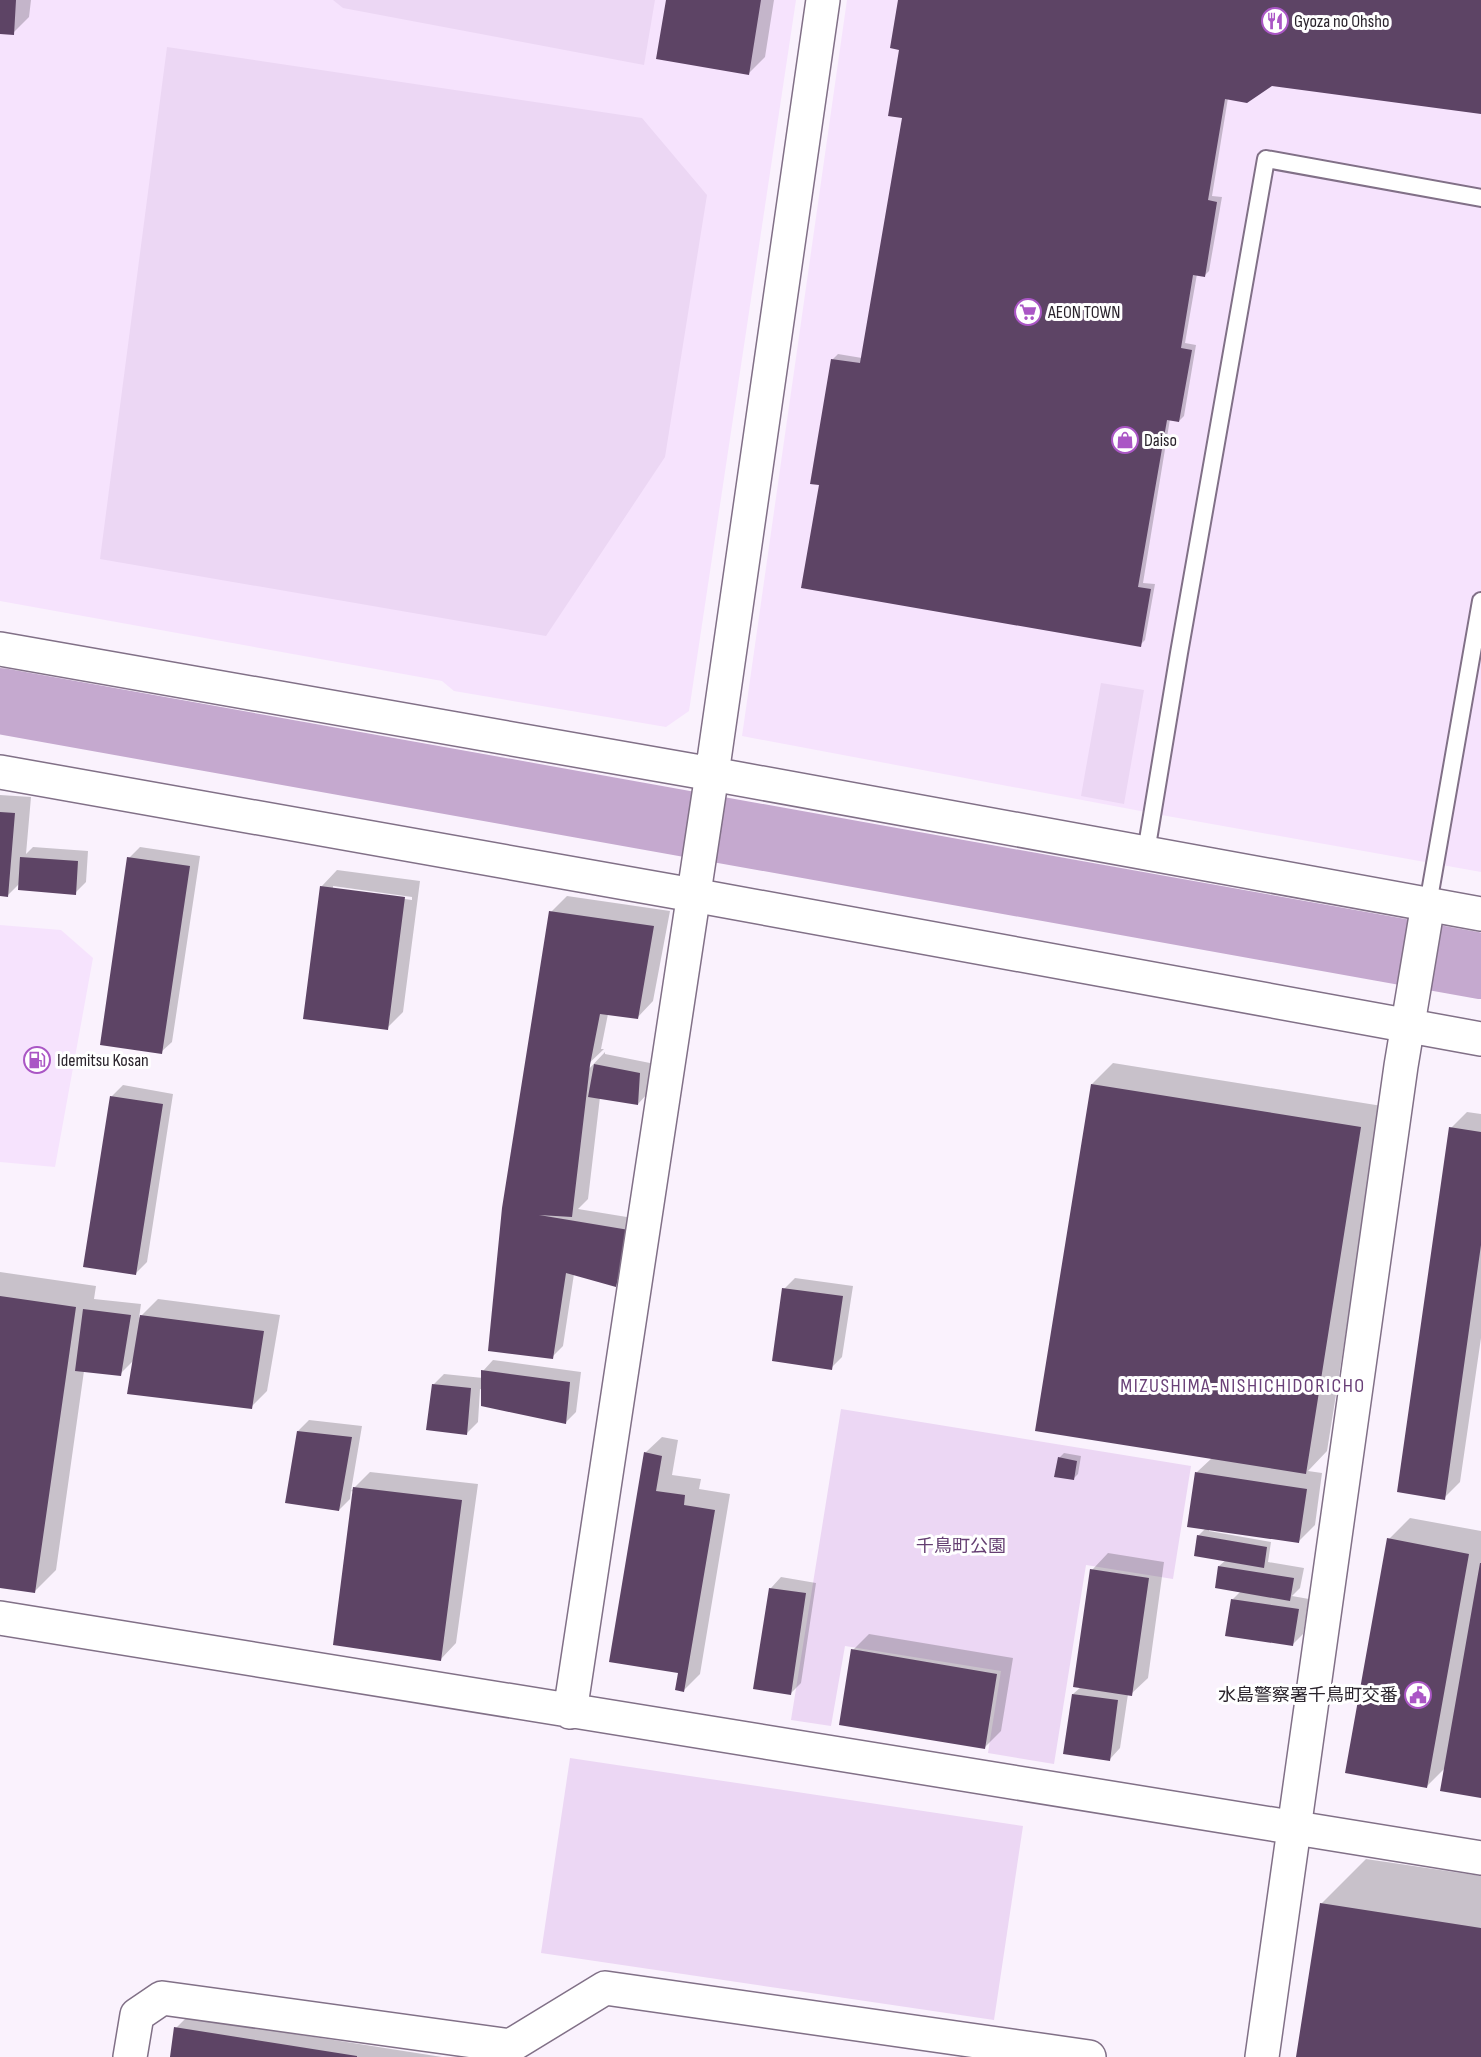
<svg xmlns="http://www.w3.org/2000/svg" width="1481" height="2057" font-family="'Sofia Sans Condensed','Noto Sans JP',sans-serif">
<rect width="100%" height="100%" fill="#faf2fd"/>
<path fill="#f6e3fd" d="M0 0H796L689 711 666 727 454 691 442 681 0 601Z
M847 0H1481V872L1167 816 742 736Z
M0 925 61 930 93 958 55 1167 0 1162Z"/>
<path fill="#ecd7f4" d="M333 0H655L644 65 343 8Z
M167 47 642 118 707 195 665 457 546 636 100 559Z
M1101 683 1144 690 1124 804 1081 796Z
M841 1409 1191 1466 1173 1579 1086 1565 1054 1764 988 1753 1001 1671 845 1646 831 1726 791 1720Z
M570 1758 1023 1826 994 2020 541 1953Z"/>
<path fill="#0003" fill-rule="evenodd" d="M0 0H31L29 17 13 33 0 32Z
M667 0H774L765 57 749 73Z
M900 0H1481V113L1272 84 1228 98 1212 196 1222 197 1209 271 1204 276 1197 274 1185 343 1196 345 1184 416 1179 421 1170 419 1143 583 1155 584 1145 640 1140 645 821 484 812 482 833 359 838 354 862 358 903 116Z
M0 795 31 797 26 854 33 847 88 851 86 882 75 893 20 883 8 895H0Z
M140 847 200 856 172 1042 161 1052 129 858Z
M337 870 420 881 403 1012 387 1028 321 887ZM333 886 412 897V900L333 889Z
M567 896 670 911 653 1001 637 1018 608 1014 601 1049H604L583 1069 586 1072 605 1052V1054L650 1063 648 1093 638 1104 600 1097 588 1199 578 1209 639 1219 626 1274 616 1285 574 1274 563 1346 552 1357 490 1349 551 912Z
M1113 1063 1382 1106 1327 1451 1308 1471 1322 1473 1315 1525 1298 1542 1209 1529V1531L1271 1542 1268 1562 1304 1568 1300 1588 1292 1596 1309 1599 1303 1634 1292 1645 1233 1599 1241 1591 1219 1566 1226 1560 1198 1536 1206 1528 1197 1472 1212 1458 1092 1084Z
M123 1085 173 1094 147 1262 136 1273 112 1096Z
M1467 1112 1481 1114V1338L1460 1482 1444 1498 1451 1128Z
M0 1272 96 1286 94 1299 141 1304 139 1318 158 1299 280 1315 267 1391 251 1407 134 1360 120 1374 84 1371 56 1570 34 1592 0 1587Z
M795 1278 853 1286 842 1357 831 1368 784 1289Z
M493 1360 581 1372 576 1412 565 1423 480 1389 478 1422 467 1433 433 1385 444 1374 483 1378V1371Z
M309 1420 362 1426 351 1491 370 1472 478 1484 456 1643 440 1660 354 1492 351 1491 350 1499 339 1510 298 1431Z
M662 1437 678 1440 672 1475 701 1479 699 1489 730 1494 700 1674 684 1690 679 1672 645 1453Z
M1064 1453 1081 1456 1078 1474 1073 1479 1059 1458Z
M1410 1518 1481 1531V1796L1446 1767 1426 1787 1389 1539Z
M1108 1553 1164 1562 1148 1678 1131 1694H1128L1120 1748 1110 1759 1073 1694 1081 1687 1092 1570Z
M781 1577 816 1583 801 1683 790 1694 771 1588Z
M869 1634 1013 1658 1001 1731 985 1747 853 1650Z
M1366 1859 1481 1876V2057H1297L1321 1904Z
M187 2017 442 2057H171L176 2028Z"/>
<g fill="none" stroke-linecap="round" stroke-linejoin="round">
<path stroke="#96819e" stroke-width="10" d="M0 720 1481 990"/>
<path stroke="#c5a9cf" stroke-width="66" d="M0 701 1481 966"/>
</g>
<path fill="#5d4465" d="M0 0H16L14 35 0 34Z
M666 0H761L749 75 656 59Z
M898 0H1481V114L1272 86 1247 103 1225 99 1208 200 1217 202 1205 277 1193 275 1181 348 1192 350 1179 422 1167 420 1138 587 1151 589 1141 647 801 588 819 485 810 484 831 359 860 363 902 118 888 116 899 50 890 48Z
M0 812 15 813 8 897 0 896Z
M20 857 78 861 76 895 18 890Z
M127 857 190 866 162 1054 100 1045Z
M320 886 405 897 388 1030 303 1019Z
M549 911 654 926 638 1019 600 1014 590 1065 572 1217 539 1215 629 1230 616 1287 566 1273 553 1359 488 1351 502 1208Z
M594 1064 640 1073 638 1105 588 1097Z
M1091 1084 1361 1127 1306 1474 1035 1431Z
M110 1096 163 1104 136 1275 83 1267Z
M1449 1127 1481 1132V1245L1445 1500 1397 1492Z
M782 1288 843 1296 832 1370 772 1361Z
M0 1296 76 1307 35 1593 0 1588Z
M83 1309 131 1315 121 1376 75 1371Z
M140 1315 264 1331 252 1409 127 1394Z
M481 1370 570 1382 566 1424 481 1406Z
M432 1384 471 1388 467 1435 426 1430Z
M297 1431 352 1437 339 1511 285 1503Z
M644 1452 662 1456 656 1491 685 1495 684 1505 715 1510 684 1692 675 1690 678 1673 609 1662Z
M1058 1457 1077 1461 1074 1480 1054 1477Z
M1195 1472 1307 1489 1299 1543 1187 1527Z
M353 1487 462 1500 441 1661 333 1645Z
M1197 1535 1267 1547 1264 1568 1194 1556Z
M1387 1538 1469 1554 1427 1788 1345 1773Z
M1480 1563H1481V1798L1440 1791Z
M1218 1566 1294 1578 1290 1601 1215 1588Z
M1090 1569 1149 1578 1132 1696 1073 1687Z
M769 1588 806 1593 791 1695 753 1689Z
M1231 1599 1299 1609 1293 1646 1225 1636Z
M851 1649 997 1674 985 1749 839 1725Z
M1072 1694 1118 1700 1110 1761 1063 1754Z
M1320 1903 1481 1928V2057H1296Z
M174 2027 357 2056V2057H170Z"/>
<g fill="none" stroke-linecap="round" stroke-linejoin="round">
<defs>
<path id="service" d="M1146 852 1179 653 1266 159 1481 198
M1428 904 1481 601"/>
<path id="minor" d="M0 1618 1481 1858
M570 1712 712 774
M130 2057 137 2015 162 1998 510 2046 605 1988 1089 2057
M1262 2057 1401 1066 1428 904"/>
<path id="tertiary" d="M0 649 712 774 1481 914
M0 772 693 895 1481 1039
M712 774 823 0"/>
</defs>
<use href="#service" stroke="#817087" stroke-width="20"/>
<use href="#minor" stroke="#817087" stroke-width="36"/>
<use href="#tertiary" stroke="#817087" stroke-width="36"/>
<use href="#service" stroke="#fff" stroke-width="16"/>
<use href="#minor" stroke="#fff" stroke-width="33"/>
<use href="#tertiary" stroke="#fff" stroke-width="33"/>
</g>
<defs>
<symbol id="restaurant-ring" viewBox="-11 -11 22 22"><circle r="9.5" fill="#fff" stroke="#aa56c5" stroke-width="1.5"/><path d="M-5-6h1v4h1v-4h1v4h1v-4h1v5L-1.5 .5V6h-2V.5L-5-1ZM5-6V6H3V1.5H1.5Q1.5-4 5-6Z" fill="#aa56c5"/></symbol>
<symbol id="supermarket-ring" viewBox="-11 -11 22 22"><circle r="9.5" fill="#fff" stroke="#aa56c5" stroke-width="1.5"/><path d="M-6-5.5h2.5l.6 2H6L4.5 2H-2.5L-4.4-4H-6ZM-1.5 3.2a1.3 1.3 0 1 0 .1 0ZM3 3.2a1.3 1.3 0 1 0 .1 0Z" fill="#aa56c5"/></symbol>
<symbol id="shop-ring" viewBox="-11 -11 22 22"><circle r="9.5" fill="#fff" stroke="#aa56c5" stroke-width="1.5"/><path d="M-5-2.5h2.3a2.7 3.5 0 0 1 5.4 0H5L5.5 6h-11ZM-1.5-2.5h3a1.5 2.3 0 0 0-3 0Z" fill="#aa56c5"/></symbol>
<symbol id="fuel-ring" viewBox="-11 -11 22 22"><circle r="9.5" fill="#fff" stroke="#aa56c5" stroke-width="1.5"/><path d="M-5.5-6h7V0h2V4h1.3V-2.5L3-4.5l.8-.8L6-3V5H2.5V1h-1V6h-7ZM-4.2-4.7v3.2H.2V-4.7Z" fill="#aa56c5"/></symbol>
<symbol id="civic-ring" viewBox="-11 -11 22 22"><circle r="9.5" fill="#fff" stroke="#aa56c5" stroke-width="1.5"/><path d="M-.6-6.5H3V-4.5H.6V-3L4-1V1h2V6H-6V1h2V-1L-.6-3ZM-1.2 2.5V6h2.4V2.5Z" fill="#aa56c5"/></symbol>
</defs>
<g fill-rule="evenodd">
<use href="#restaurant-ring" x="1260" y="6" width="30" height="30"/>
<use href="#supermarket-ring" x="1013" y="297" width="30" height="30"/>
<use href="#shop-ring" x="1110" y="425" width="30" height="30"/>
<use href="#fuel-ring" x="22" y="1045" width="30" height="30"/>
<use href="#civic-ring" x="1403" y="1680" width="30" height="30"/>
</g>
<g text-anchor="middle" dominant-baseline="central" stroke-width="6" stroke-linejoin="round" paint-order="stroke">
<g font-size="18" fill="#2a232c" stroke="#fff" text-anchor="start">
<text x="1294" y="21">Gyoza no Ohsho</text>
<text x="1048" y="312">AEON TOWN</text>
<text x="1144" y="440">Daiso</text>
<text x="57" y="1060">Idemitsu Kosan</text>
<text x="1398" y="1695" text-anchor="end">水島警察署千鳥町交番</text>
</g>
<g font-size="18" fill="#653f72" stroke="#fff">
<text x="961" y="1546">千鳥町公園</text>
</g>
<g font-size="20" letter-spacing="1.5" fill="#6a4078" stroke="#fff">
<text x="1243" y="1386">MIZUSHIMA-NISHICHIDORICHO</text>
</g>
</g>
</svg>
